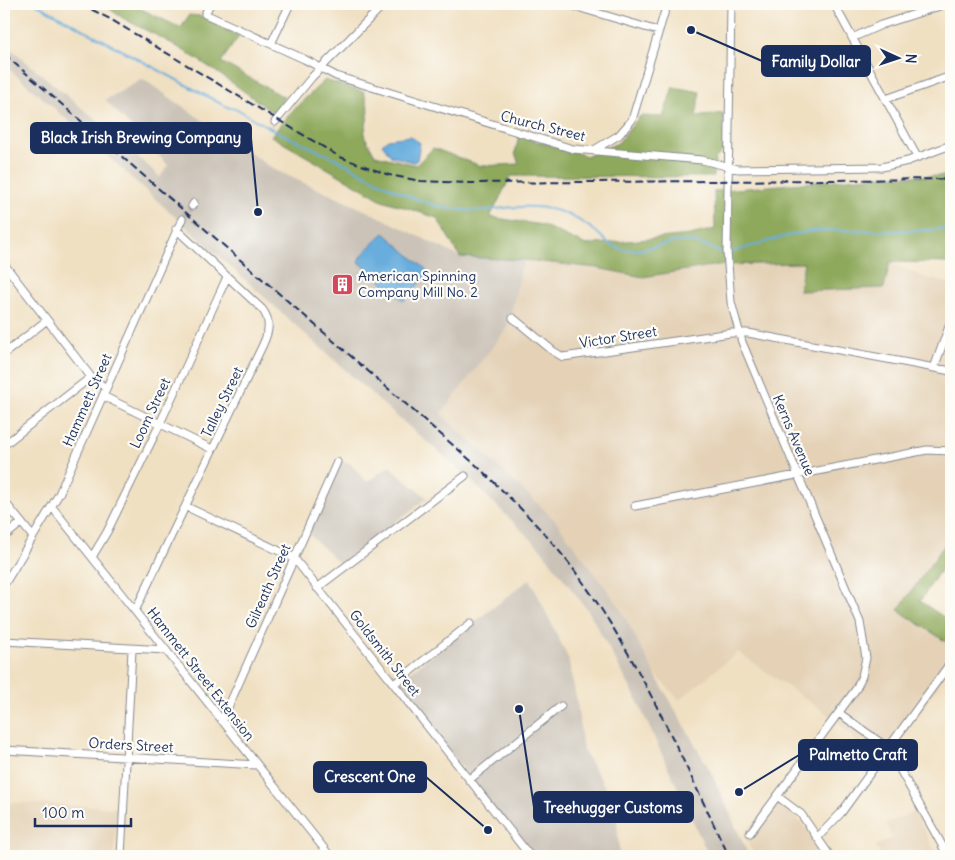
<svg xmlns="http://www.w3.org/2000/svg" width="955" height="860" font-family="Delius,sans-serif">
<rect width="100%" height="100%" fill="#fdfcf7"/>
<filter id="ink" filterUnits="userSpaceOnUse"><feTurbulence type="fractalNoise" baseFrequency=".02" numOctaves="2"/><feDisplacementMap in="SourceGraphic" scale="10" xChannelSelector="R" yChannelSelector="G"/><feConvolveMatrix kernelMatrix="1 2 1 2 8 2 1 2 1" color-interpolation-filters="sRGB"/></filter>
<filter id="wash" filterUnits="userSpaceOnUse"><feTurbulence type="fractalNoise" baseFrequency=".0096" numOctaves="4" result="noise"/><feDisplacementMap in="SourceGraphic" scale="20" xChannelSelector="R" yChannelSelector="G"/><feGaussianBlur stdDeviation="1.12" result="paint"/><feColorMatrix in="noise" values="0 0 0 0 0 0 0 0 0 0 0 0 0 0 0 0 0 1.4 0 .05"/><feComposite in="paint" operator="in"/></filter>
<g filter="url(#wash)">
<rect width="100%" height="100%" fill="#f0e0c2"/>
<path fill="#e4d1b6" d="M524 260 597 268 643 277 718 265 805 263 799 291 884 288 890 262 924 277 951 284V536L898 610 951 645V665L882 770 836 720 738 652 679 700 603 616 441 414 507 328Z
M779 795 816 841 822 856H754L744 834Z
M4 802 117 808 114 856 4 850Z
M915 811 937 856H881L875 846 893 838 886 824Z"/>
<path fill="#cbc3b8" d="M4 43 114 135 160 177 168 165 105 100 143 79 273 169 382 218 460 257 524 260 507 328 441 414 554 519 619 606 657 678 712 774 749 856H709L635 696 589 612 540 548 460 470 394 414 53 107 4 65Z
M337 461 350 463 367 482 389 466 427 498 340 564 307 532Z
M530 579 568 658 577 702 583 750 616 805 619 852 616 856H531L396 683Z"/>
<path fill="#8ea95b" stroke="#546c5c" d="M111 4H140L139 8 181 28 189 15 200 16 239 36 221 62 284 97 275 114C241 89 206 63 169 42 148 30 125 22 106 6Z
M325 80 364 92 369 111 364 135 375 155 416 165 433 148 481 166 519 164 515 153 519 136 587 156 618 143 640 116 663 117 673 87 700 92 696 117 723 113 724 150 715 159 713 177 511 176 490 217 542 225 586 245 690 235 715 229 714 191 880 176H951V263L890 262 884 288 799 291 804 263 718 265 643 277 597 268 524 260 460 257 437 218 382 200 271 136 294 109Z
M951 536V554L920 601 951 622V645L898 610Z"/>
<path fill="#67addd" stroke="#416e9e" d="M410 136 420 143 417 160 414 162 391 156 382 144 388 139Z
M384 233 429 272 404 301 358 261 370 246Z"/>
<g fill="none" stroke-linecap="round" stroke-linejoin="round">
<path stroke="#67addd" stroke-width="2" d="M36 4 227 107 239 110C268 129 302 143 334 158 371 176 411 203 452 209 490 215 518 200 558 211 569 214 581 221 591 228 602 235 608 247 622 249 663 255 673 226 721 253
M731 252C755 246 789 233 813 231 859 228 905 234 951 228"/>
</g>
</g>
<g filter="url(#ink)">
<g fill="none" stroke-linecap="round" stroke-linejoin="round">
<path stroke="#c5bdae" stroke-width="7" stroke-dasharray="7 3.5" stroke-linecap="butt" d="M182 219 192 206"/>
<defs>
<path id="minor" d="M210 4 205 14 304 59 336 76 573 149 702 160 738 169 882 167 908 161 951 145
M567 4 658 31
M731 4 727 252 731 302 742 342 860 622 866 658 862 676 856 689 750 833
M834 4 917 157
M852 38 881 25 946 4
M271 44 290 4
M886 99 951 76
M275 122 312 77 384 4
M594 150 619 135 632 120 667 4
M192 206 194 203
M4 264 91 377 106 388
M513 318 553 351 563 357 731 333H748L951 371
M4 354 47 320
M934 368 951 321
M103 396 212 449
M4 445 91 377
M4 501 33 537
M635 506 927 450 951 451
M52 507 330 856
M187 507 294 558 530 856
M4 537 21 523
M92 557 107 532 157 430 227 277
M4 585 59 494 182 219
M317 588 465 476
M135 611 257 357C265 340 275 325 262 309L176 229
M4 641 166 650
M394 684 471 623
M839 713 888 748 948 856
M222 721 337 462
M4 750 257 765
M469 780 561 706
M777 796 801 814 830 856
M818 837 841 813 951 662
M121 856 132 650"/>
</defs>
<use href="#minor" stroke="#868890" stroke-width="9"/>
<use href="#minor" stroke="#fff" stroke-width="7"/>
<path stroke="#1b2f5e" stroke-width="2" stroke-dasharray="8 4" stroke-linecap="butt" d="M81 4 110 19 340 157 389 175 421 181 470 183 951 179
M4 54 477 466C507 495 538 524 564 557 634 645 680 756 729 856"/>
</g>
</g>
<defs>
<symbol id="building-square" viewBox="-11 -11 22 22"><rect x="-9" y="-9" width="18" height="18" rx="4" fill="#d1495b" stroke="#fdfcf7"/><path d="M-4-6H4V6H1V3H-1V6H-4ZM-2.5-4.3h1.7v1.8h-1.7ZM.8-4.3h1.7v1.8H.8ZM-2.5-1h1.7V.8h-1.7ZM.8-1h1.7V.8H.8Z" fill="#fff"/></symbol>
</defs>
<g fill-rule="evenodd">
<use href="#building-square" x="330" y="272" width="25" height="25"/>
</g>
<g text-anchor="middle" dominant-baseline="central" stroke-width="4.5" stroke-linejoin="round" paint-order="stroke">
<g font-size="14" fill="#1b2f5e" stroke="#fdfcf7">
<text transform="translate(543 126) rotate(14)">Church Street</text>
<text transform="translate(618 337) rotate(-9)">Victor Street</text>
<text transform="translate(87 400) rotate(-66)">Hammett Street</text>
<text transform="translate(222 402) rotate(-64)">Talley Street</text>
<text transform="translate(150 413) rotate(-65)">Loom Street</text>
<text transform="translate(794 435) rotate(67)">Kerns Avenue</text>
<text transform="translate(268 586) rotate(-66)">Gilreath Street</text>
<text transform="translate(385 653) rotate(52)">Goldsmith Street</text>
<text transform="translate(201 674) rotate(52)">Hammett Street Extension</text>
<text transform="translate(131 745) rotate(3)">Orders Street</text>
</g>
<g font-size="14" fill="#1b2f5e" stroke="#fdfcf7" text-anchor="start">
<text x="358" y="276">American Spinning<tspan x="358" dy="16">Company Mill No. 2</tspan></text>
</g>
</g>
<path fill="none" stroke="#1b2f5e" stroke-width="2" d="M691 30L762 61M258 212L251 138M739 792L799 755M488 830L426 777M519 709L534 807"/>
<g fill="#1b2f5e" stroke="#fdfcf7" stroke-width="2">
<circle cx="691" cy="30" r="5"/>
<circle cx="258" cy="212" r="5"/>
<circle cx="739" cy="792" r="5"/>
<circle cx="488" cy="830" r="5"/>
<circle cx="519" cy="709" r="5"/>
</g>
<g fill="#1b2f5e" stroke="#1b2f5e" stroke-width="2">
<rect x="762" y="46" width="108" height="30" rx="5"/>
<rect x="31" y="123" width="220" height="30" rx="5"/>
<rect x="799" y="740" width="118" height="30" rx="5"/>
<rect x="314" y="762" width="112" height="30" rx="5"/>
<rect x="534" y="792" width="159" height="30" rx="5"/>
</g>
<g font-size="15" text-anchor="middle" font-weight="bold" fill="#fff">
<text x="816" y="67">Family Dollar</text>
<text x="141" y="143">Black Irish Brewing Company</text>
<text x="858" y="760">Palmetto Craft</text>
<text x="370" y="782">Crescent One</text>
<text x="613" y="813">Treehugger Customs</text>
</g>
<rect width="955" height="860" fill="none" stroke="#fdfcf7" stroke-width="20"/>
<g transform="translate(898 58) rotate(93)" stroke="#fdfcf7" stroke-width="4" paint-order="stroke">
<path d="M0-4L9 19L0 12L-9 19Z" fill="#1b2f5e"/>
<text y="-8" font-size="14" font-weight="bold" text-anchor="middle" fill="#1b2f5e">N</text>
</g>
<path d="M35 818v8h96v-8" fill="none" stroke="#1b2f5e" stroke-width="2.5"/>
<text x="42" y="818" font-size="15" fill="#1b2f5e" stroke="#fdfcf7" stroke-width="4" paint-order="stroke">100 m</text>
</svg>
